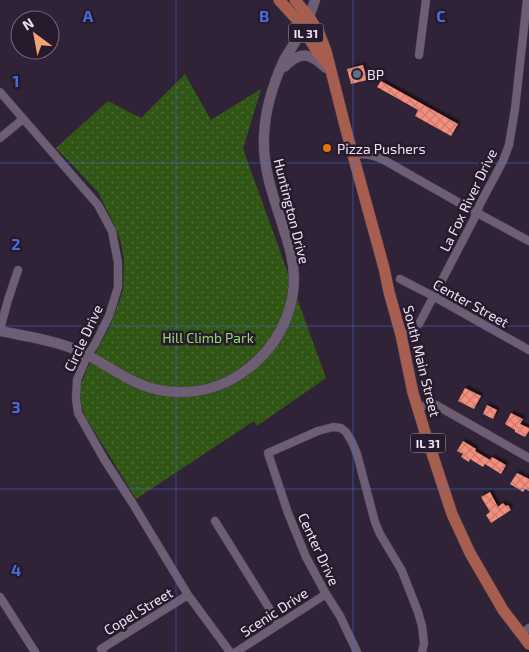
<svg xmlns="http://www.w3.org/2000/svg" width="529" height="652" font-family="'Exo 2',sans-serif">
<defs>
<pattern id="grass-dots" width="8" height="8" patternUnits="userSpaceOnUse" patternTransform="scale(1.25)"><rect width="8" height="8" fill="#305515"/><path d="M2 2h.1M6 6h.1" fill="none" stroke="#4e6d38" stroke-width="1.8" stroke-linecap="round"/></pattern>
<pattern id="building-cross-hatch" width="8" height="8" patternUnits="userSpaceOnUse" patternTransform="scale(1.25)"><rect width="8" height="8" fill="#f58e7b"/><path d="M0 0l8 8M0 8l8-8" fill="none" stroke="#ca7c6e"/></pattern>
<filter id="shadow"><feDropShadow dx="2.5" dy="-2.5" stdDeviation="1" flood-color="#0009"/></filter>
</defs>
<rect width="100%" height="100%" fill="#312337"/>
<path fill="url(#grass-dots)" d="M185 74 211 120 261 89 243 149 326 378 257 426 254 421 136 499 85 416 81 405 80 397 81 384 87 369 110 326 123 291 124 261 121 243 115 226 98 192 56 148 108 101 141 118Z"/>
<path fill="url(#building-cross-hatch)" filter="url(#shadow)" d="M363 65 367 80 351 84 347 69Z
M381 81 458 124 451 136 415 116 418 110 377 87Z
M465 388 481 396 474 409 458 401Z
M487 405 497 410 493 419 483 414Z
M511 413 523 419 520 424 529 428V431L525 437 515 432V430L505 424Z
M463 441 476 449 475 451 490 460 492 457 506 465 501 474 485 464 483 467 470 459 469 462 461 457 463 454 457 451Z
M517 473 529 479V491L525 489 523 492 510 484Z
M490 492 498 507 503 503 506 506 508 505 511 510 491 523 486 515 490 512 481 497Z"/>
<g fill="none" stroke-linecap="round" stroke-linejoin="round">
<defs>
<path id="street" d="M419 55 426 0
M0 92 98 205 112 231 118 263V287L109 316 95 344 87 356 77 380 76 399 78 413 104 459 133 504 188 595 230 652
M0 138 23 119
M353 155C364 153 374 155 384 160L470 209 529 241
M400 279 433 296 529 350
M0 329 8 300 18 270
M401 335 413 329 419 324 474 219 480 204 503 161 509 145 515 109 527 0
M418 408 429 404 436 405 529 458
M215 521 279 624
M0 597 35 652
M521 634 529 628
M103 652 101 649 188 595
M236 652 326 594
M357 652 340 616 326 594 306 557 288 513 268 453 318 431 333 427 341 428 346 432 352 442 357 454 375 522 380 534 402 571 418 612 422 626 424 643 422 652"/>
<path id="secondary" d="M284 67C301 50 310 53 326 68
M0 331C25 336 53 340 77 350 107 363 132 387 165 391 196 395 226 387 250 367 285 339 302 294 290 250 280 212 262 176 264 136 265 110 273 84 284 60 292 46 302 33 308 18 311 12 313 6 315 0"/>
<path id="primary" d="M279 0 300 23 316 50 327 64
M295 0 309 17 319 33 326 51 345 126 384 268 389 292 401 335 413 393 425 432 452 514 470 553 503 610 529 644"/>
</defs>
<use href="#street" stroke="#4c4051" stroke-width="9"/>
<use href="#secondary" stroke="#4c4051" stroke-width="11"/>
<use href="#primary" stroke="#4c4051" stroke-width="12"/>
<use href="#street" stroke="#6d5e74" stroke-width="8"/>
<use href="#secondary" stroke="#6d5e74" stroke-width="10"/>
<use href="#primary" stroke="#a75e4e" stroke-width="11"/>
</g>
<path fill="none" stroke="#476cdd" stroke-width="1" stroke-opacity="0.55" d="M176 0V652M353 0V652M0 163H529M0 326H529M0 489H529"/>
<circle fill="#5c6f8a" stroke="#271a2d" stroke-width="2" cx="357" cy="74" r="5"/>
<circle fill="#e8710a" stroke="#271a2d" stroke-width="2" cx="327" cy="148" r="5"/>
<g text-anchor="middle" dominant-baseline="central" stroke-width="5" stroke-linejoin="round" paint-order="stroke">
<g fill="#271a2d" stroke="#b2a7b7" stroke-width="1">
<rect x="288.5" y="23.5" width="35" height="19" rx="4"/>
<rect x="410.5" y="433.5" width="35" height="19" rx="4"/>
</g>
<g font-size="12" font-weight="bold" fill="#ede4f2">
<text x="306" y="33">IL 31</text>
<text x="428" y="443">IL 31</text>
</g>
<g font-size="14" fill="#ede4f2" stroke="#271a2d" text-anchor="start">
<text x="367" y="74">BP</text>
<text x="337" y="148">Pizza Pushers</text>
</g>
<g font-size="14" fill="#ede4f2" stroke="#271a2d">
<text transform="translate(468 200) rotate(-64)">La Fox River Drive</text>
<text transform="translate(292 211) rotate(76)">Huntington Drive</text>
<text transform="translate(471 303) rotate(29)">Center Street</text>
<text transform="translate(83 338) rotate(-65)">Circle Drive</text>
<text transform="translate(422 361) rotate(76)">South Main Street</text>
<text transform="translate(319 549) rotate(65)">Center Drive</text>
<text transform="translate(138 611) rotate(-31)">Copel Street</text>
<text transform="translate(274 612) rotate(-33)">Scenic Drive</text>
</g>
<g font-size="14" fill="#96da6c" stroke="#271a2d">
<text x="208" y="337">Hill Climb Park</text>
</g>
</g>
<g font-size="16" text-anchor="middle" font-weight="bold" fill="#476cdd" stroke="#271a2d" stroke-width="5" stroke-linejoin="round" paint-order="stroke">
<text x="88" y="22">A</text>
<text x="264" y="22">B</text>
<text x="441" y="22">C</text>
<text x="16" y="87">1</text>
<text x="16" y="250">2</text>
<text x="16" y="413">3</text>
<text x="16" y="576">4</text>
</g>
<g transform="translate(35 35) rotate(328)"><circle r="24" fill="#271a2d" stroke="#766b7c"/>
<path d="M0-4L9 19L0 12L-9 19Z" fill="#efa377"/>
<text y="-8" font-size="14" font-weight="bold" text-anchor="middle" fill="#ede4f2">N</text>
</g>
</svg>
